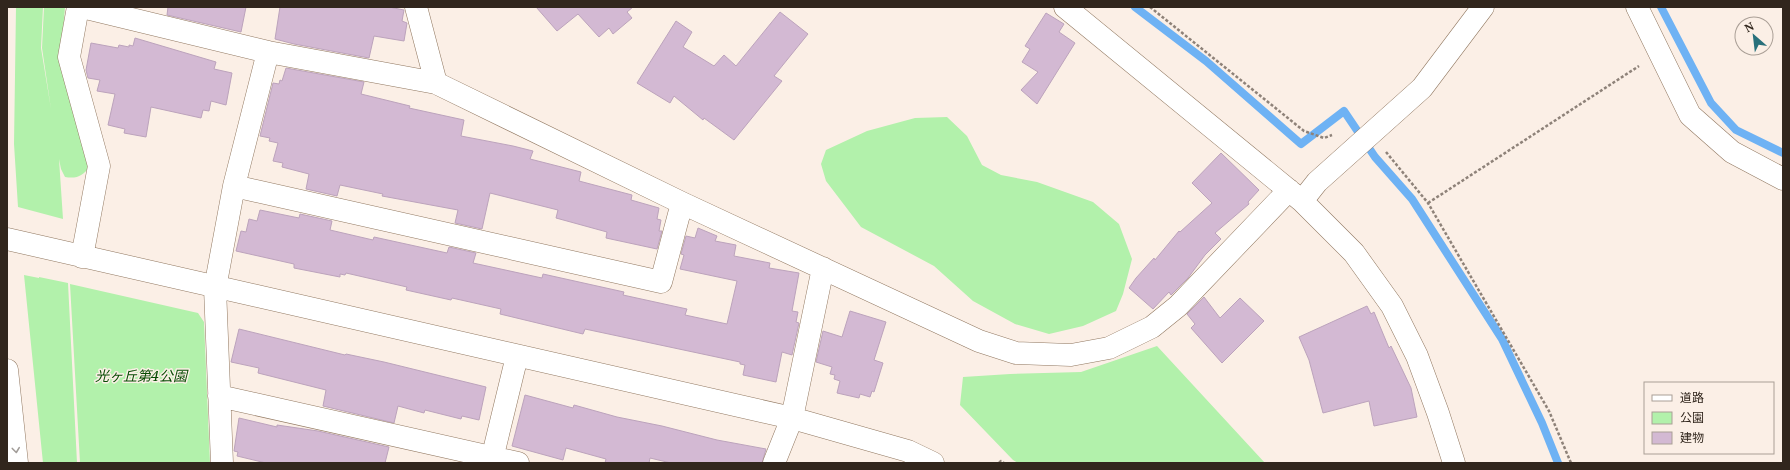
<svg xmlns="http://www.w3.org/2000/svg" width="1790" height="470" font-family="'Noto Serif','Noto Sans JP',serif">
<rect width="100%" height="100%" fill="#fbefe6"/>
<path fill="#b2f1ab" d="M16 7H43L41 48 51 109 42 48 44 7H65L61 59 90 166C83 176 77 179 65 177L61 169 59 159 63 219 18 207 14 144Z
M947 117 967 136 982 165 1001 175 1037 182 1093 202 1119 224 1132 259 1123 294 1116 311 1083 326 1049 334 1015 324 973 301 934 266 861 227 826 181 821 164 826 150 867 131 915 118Z
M24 275 39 278V277L68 283 77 463H43Z
M70 284 198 313 204 322 210 463H80Z
M1157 346 1265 463H1018L1013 460 960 405 963 377 1010 374 1081 372Z"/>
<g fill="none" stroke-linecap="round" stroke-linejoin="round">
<path stroke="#6eb2f4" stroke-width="8" d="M1135 7 1206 61 1301 144 1344 111 1375 157 1412 199 1502 339 1542 423 1558 463
M1661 7 1711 103 1736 130 1783 153"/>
</g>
<path fill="#d3b9d3" stroke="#bca3bc" d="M168 7H246L241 32 167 15Z
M280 7H389L404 10 402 21 407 23 404 41 374 36 369 58 294 44 275 39Z
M536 7H633L627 12 632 18 613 34 609 28 599 37 578 14 557 31Z
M780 12 808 34 774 76 782 81 734 140 704 118 703 120 674 96 670 103 637 83 676 21 692 32 683 47 714 66 724 55 736 66Z
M1046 13 1064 24 1059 32 1075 43 1037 104 1021 90 1038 72 1022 62 1030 49 1025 46Z
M135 38 216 62 214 69 232 73 226 105 211 101 209 111 203 110 201 118 151 107 146 137 124 133 125 129 108 125 115 94 97 91 100 80 88 78 86 70 91 43 118 48 119 45 129 47V45L133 46Z
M286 68 364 82 361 94 410 106 409 108 464 120 461 136 513 146 533 151 530 159 581 172 579 181 632 195 631 200 659 208 657 219 661 220 659 231H662L657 249 606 238 607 232 556 218 558 210 490 193 482 229 455 223 458 210 382 196 383 194 340 185 337 196 306 189 309 174 282 167 283 163 273 161 278 143 269 141 270 138 260 136 273 83 279 84 280 80 282 81Z
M1221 153 1259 190 1248 202 1249 204 1215 233 1221 239 1205 255 1188 278 1171 295 1169 292 1153 309 1129 288 1136 278 1154 258 1155 260 1179 231 1180 232 1212 203 1192 183Z
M260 210 299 218 300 214 332 221 330 230 373 240 374 237 447 253 449 247 476 253 473 263 542 278 543 274 624 292 623 295 687 309 685 315 727 324 737 281 680 269 684 255 681 254 686 236 695 238 698 228 717 236 715 241 736 245 734 256 770 263 769 268 799 273 792 311 798 312 796 322 799 323 792 355 782 352 776 382 743 375 745 365 740 364V362L585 329 583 334 500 314 501 309 452 298 451 300 406 290 407 287 346 273 345 275 340 274V277L294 268V264L236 251 241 231 246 232 249 219 257 221Z
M1204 297 1220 318 1240 298 1264 321 1222 363 1191 328 1195 324 1187 314Z
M1367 306 1371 314 1374 312 1389 348 1391 346 1411 388 1417 417 1374 426 1369 401 1323 413 1309 360 1299 337Z
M850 311 886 322 874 360 883 363 874 392 872 391 870 397 860 394 859 398 837 393 840 381 834 379 835 375 830 374 832 367 816 362 823 331 842 337Z
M239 329 345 355 346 354 384 362 486 387 479 420 462 416 461 419 425 410 424 413 398 406 394 423 323 406 326 390 258 373 259 368 231 362Z
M525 395 573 408 574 405 617 417 662 426 717 440 766 449 762 463H671L650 458 649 463H605L606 459 566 448 563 460 512 446Z
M239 418 277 427V425L318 431 389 447 385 463H266L237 456 238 452 234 451Z"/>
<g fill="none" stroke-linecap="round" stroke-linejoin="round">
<defs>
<path id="minor" d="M78 7 69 57 99 166 82 257
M82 7 268 52 436 83 682 203 979 341 1016 353 1071 355 1109 348 1152 327 1178 306 1289 190
M416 7 436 83
M1065 7 1302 201 1354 253 1392 306 1417 356 1438 413 1454 463
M1637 7 1690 115 1732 152 1783 179
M234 186 661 282 682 203
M1302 201 1317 182 1422 88 1483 7
M7 239 792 418 908 451 933 463
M219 396 518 463
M222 463 215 288 234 186 268 52
M491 463 517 356
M774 463 792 418 823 268"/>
<path id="highway" d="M7 370 17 463"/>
</defs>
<use href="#minor" stroke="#917861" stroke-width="23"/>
<use href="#highway" stroke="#917861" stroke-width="23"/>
<path stroke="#8e8279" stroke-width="2.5" stroke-dasharray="3 2" stroke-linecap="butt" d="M1150 7 1304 131 1324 138 1332 135
M1386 152 1428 203 1549 411 1571 463
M1428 203 1639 66
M999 463 1001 461 1004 463"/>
<use href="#minor" stroke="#fff" stroke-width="22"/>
<use href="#highway" stroke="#fff" stroke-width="22"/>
</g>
<defs><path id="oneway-chevron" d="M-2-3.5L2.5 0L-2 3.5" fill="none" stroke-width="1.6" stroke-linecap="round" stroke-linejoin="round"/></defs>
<use stroke="#a29d99" href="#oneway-chevron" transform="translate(16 450) rotate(83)"/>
<g text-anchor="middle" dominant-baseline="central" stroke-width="3" stroke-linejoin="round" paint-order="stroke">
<g font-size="14" font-style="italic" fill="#084c04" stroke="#fbefe6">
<text x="141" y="375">光ヶ丘第4公園</text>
</g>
</g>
<rect width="1790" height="470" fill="none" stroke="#31261d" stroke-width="16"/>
<rect x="1644" y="382" width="130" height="72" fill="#fbefe6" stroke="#aa9f96"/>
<rect x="1652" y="395" width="20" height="6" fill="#ffffff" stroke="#aa9f96"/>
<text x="1680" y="402" font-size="12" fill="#31261d">道路</text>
<rect x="1652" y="412" width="20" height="12" fill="#b2f1ab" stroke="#aa9f96"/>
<text x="1680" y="422" font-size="12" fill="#31261d">公園</text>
<rect x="1652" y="432" width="20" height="12" fill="#d3b9d3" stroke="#aa9f96"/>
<text x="1680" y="442" font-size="12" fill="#31261d">建物</text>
<g transform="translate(1754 36) rotate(332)"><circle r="19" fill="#fbefe6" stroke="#aa9f96"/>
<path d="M0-3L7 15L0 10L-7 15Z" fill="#28707b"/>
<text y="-6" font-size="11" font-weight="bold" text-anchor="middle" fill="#31261d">N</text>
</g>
</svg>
